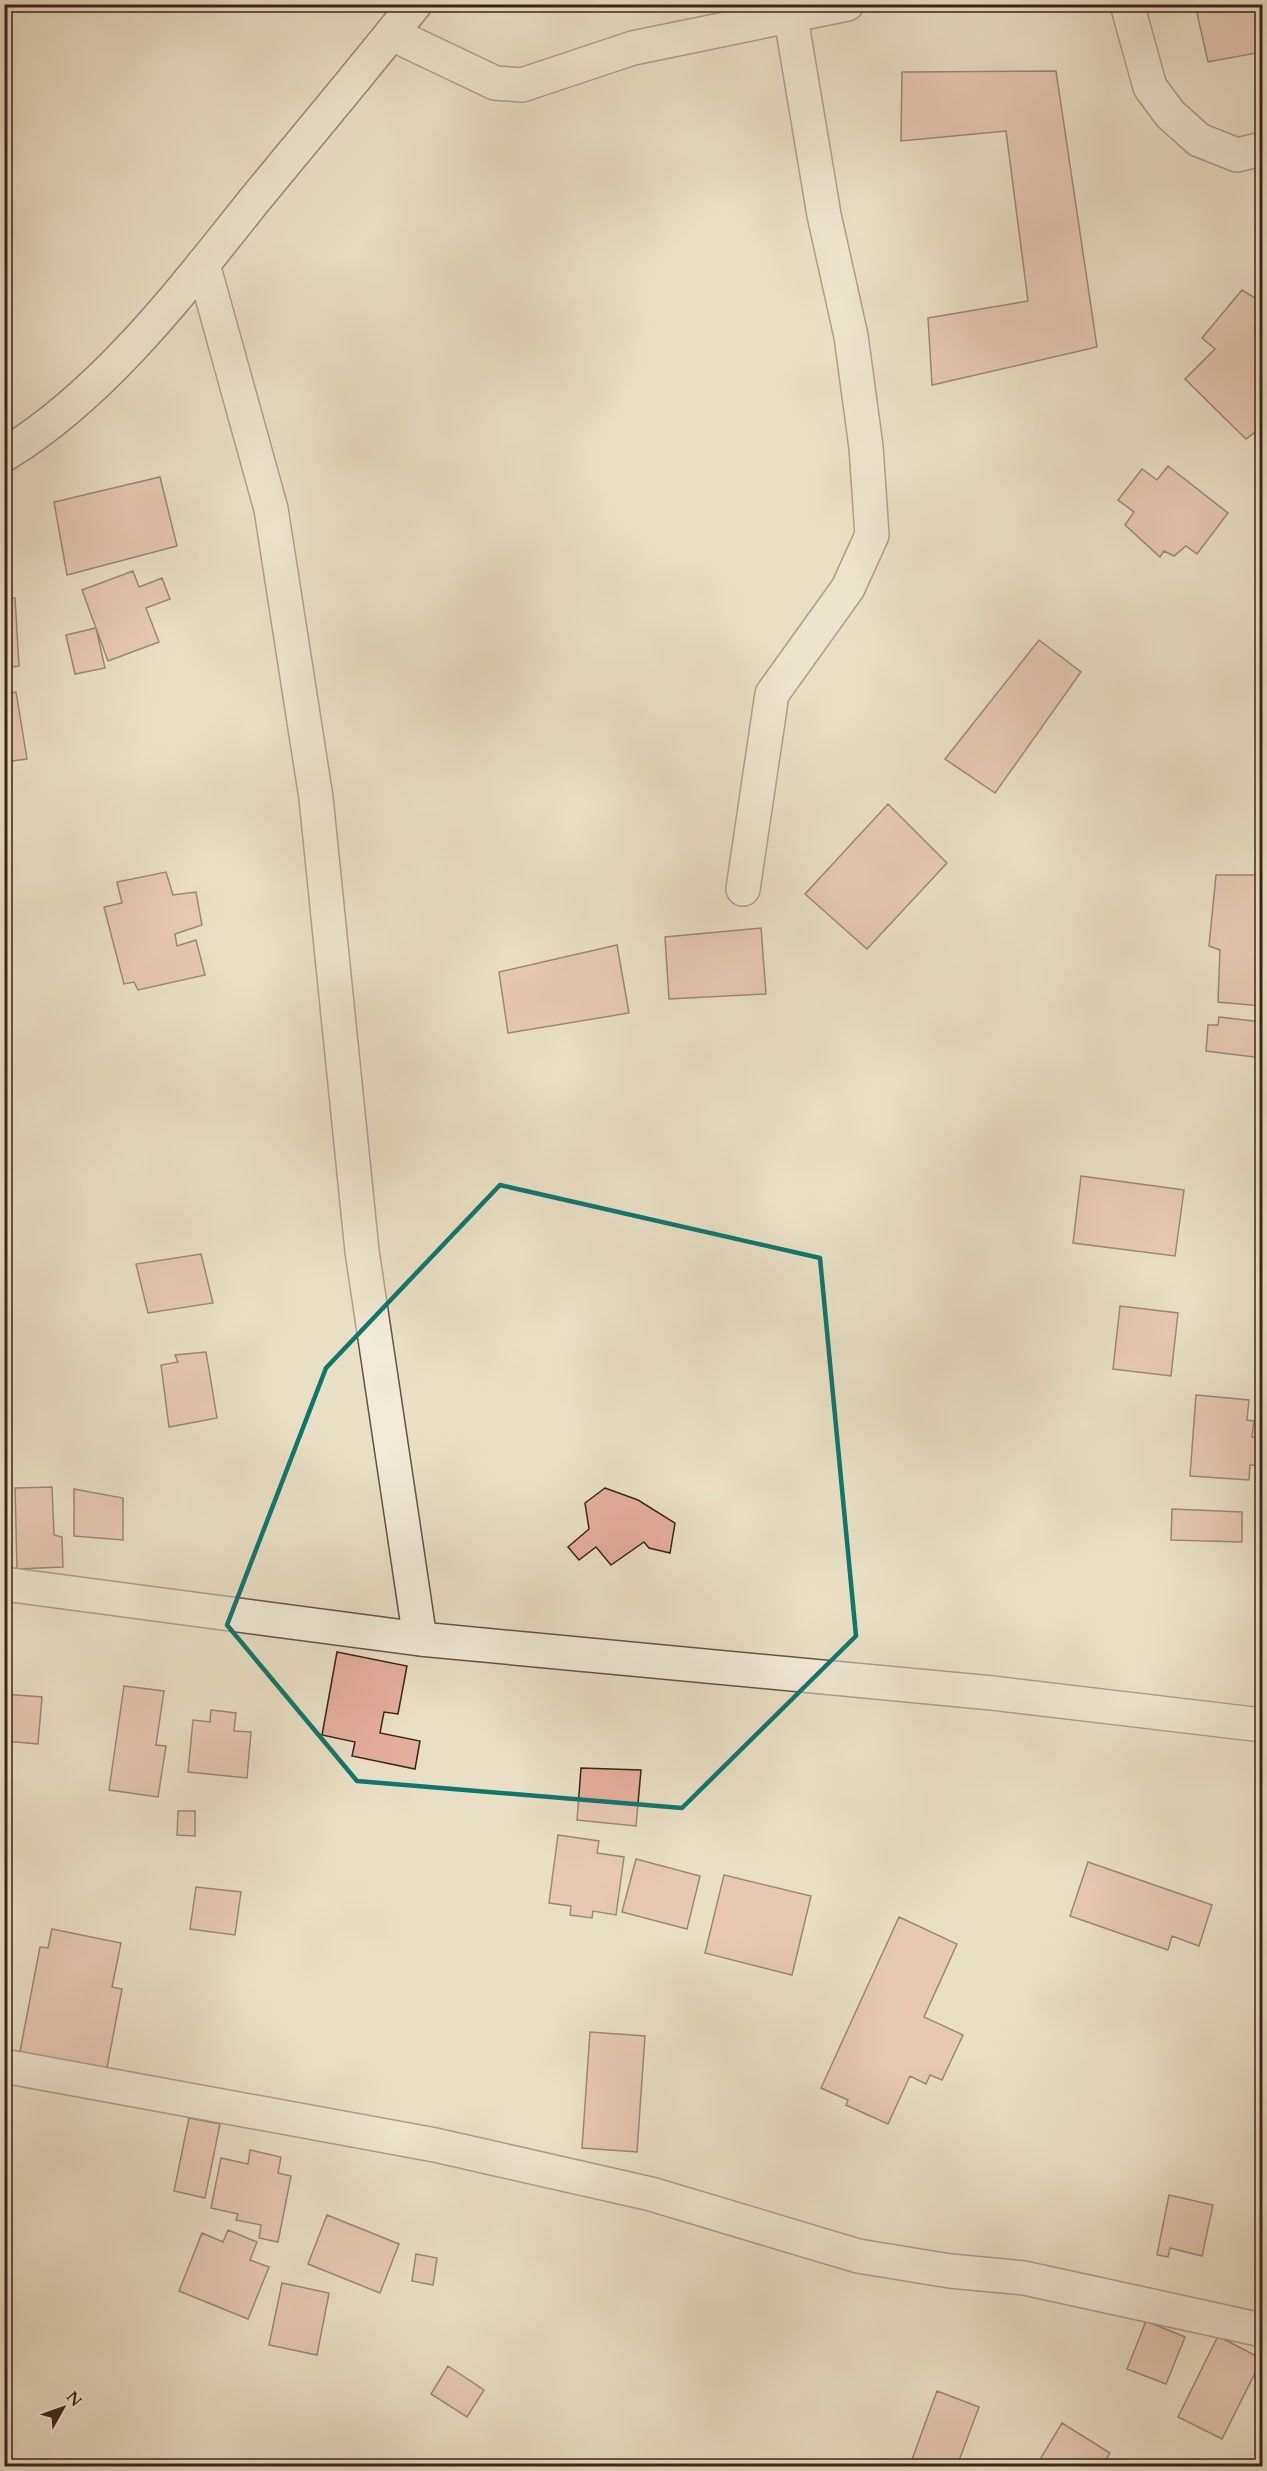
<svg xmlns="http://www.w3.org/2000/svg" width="1267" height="2471" font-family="Cardo,serif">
<rect width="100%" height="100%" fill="#e9dfc4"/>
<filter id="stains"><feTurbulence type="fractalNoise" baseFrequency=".00333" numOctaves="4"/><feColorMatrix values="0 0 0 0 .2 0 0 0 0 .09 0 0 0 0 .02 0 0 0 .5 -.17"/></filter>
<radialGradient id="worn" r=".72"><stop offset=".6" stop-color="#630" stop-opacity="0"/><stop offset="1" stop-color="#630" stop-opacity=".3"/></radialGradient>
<path fill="#e5ae9c" stroke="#372619" stroke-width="1.5" d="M1195 4H1262V52L1208 62Z
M1056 71 1097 347 932 385 928 318 1028 301 1006 131 901 141 902 72Z
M1262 288V435L1259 439 1254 433 1246 439 1185 379 1215 349 1202 338 1242 290 1255 298Z
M1168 466 1228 513 1197 554 1186 546 1174 556 1164 551 1160 557 1125 525 1134 512 1118 500 1142 469 1157 480Z
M160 477 177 546 67 575 54 502Z
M133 571 139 587 162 578 170 599 146 608 159 642 108 661 82 590Z
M4 598H15L19 666 4 668Z
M96 628 105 668 75 674 66 635Z
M1039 640 1081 672 995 793 945 759Z
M16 692 27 759 4 762V694Z
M888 804 947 863 867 949 805 894Z
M166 872 173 895 196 892 202 925 175 934 177 946 196 940 205 975 138 990 134 982 124 984 104 907 122 903 117 882Z
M1216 875H1262V1006L1218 1002 1220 950 1209 946Z
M761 928 766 994 669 999 665 937Z
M617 945 629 1013 508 1033 499 972Z
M1219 1017 1262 1022V1058L1206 1051 1208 1025H1218Z
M1081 1176 1184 1190 1175 1256 1073 1243Z
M201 1254 213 1303 148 1313 136 1264Z
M1120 1306 1178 1313 1171 1376 1113 1369Z
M206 1352 217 1418 169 1427 161 1365 178 1362 175 1355Z
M1196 1395 1249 1400 1247 1420 1254 1421 1252 1437H1262V1466L1250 1465 1249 1480 1190 1476Z
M52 1487 54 1535 62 1537 63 1567 17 1569 15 1488Z
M605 1488 638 1500 675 1523 670 1553 649 1548 644 1542 611 1565 596 1547 579 1560 568 1547 589 1529 585 1503Z
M74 1489 123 1498V1540L74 1536Z
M1172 1509 1242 1512V1542L1171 1540Z
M337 1652 407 1666 398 1714 384 1712 380 1733 420 1741 415 1769 352 1756 355 1742 322 1735Z
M124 1686 164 1691 156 1745 166 1746 158 1797 109 1790Z
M4 1694 42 1697 38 1744 4 1741Z
M211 1710 236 1713 234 1731 251 1732 247 1778 188 1772 193 1720 210 1722Z
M581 1768 641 1770 636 1826 577 1820Z
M178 1811H195V1836L177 1835Z
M558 1835 599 1841 597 1853 624 1857 616 1915 593 1911 592 1918 570 1915 571 1906 549 1903Z
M636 1859 700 1876 687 1929 622 1912Z
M1088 1862 1212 1905 1199 1946 1172 1936 1168 1950 1070 1916Z
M724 1875 811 1896 792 1975 705 1953Z
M196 1887 241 1892 235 1935 190 1929Z
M899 1917 957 1944 924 2017 963 2035 942 2080 930 2075 926 2084 910 2076 888 2124 846 2105 848 2100 821 2088Z
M52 1929 121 1943 112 1987 122 1989 106 2073 19 2057 40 1947 48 1948Z
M590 2032 645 2036 637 2152 582 2148Z
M189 2118 220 2124 205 2198 174 2191Z
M250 2150 281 2157 278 2173 291 2176 278 2242 259 2238 261 2225 236 2220 238 2214 211 2208 221 2158 248 2164Z
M1169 2195 1213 2205 1202 2256 1170 2248 1168 2257 1157 2255Z
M327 2215 399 2244 380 2293 308 2264Z
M228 2230 257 2242 250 2260 269 2267 248 2319 179 2291 202 2233 223 2242Z
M416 2254 437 2258 433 2285 412 2281Z
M282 2283 329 2293 317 2355 269 2345Z
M1146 2321 1185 2337 1166 2384 1127 2369Z
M1218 2336 1262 2359 1222 2439 1178 2417Z
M448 2366 484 2390 467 2417 431 2394Z
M937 2391 979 2407 957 2466H913L910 2465Z
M1062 2423 1110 2453 1102 2466H1036Z"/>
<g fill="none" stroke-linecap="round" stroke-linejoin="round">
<defs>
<path id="street" d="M1127 4 1150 87 1170 114 1199 140 1237 155 1262 149
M392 34 495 83 522 85 633 48 847 4
M203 264 271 509 316 798 362 1251 420 1639
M743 889 772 694 848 588 872 535 866 447 851 336 824 215 791 18
M4 1584 420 1639 992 1693 1262 1725
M4 2066 435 2145 651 2194 858 2256 950 2271 1024 2278 1262 2330"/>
<path id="secondary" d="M4 455C104 394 181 292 253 202 307 136 362 71 415 4"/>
</defs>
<use href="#street" stroke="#645444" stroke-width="36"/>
<use href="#secondary" stroke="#372619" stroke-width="36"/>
<use href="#street" stroke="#f1ead9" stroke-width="33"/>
<use href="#secondary" stroke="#f1ead9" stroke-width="33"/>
</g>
<path d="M0 0H1267V2471H0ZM500 1185 820 1258 856 1636 682 1808 357 1781 227 1625 326 1368Z" fill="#e9dfc4" fill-opacity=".55" fill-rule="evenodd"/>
<path fill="none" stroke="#0f766e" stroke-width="4.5" stroke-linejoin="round" d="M500 1185 820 1258 856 1636 682 1808 357 1781 227 1625 326 1368Z"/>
<rect width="1267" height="2471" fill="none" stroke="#e9dfc4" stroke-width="24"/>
<rect x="6" y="6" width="1255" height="2459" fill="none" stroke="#372619" stroke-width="3"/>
<rect x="12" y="12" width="1243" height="2447" fill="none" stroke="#372619" stroke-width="1.5"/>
<g transform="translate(63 2408) rotate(50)" stroke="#f1ead9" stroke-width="4.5" paint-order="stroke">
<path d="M0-4.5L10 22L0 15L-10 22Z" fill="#372619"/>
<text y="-9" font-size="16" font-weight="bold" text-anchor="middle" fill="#372619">N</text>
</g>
<rect width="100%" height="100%" filter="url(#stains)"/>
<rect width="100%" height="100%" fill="url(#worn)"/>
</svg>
